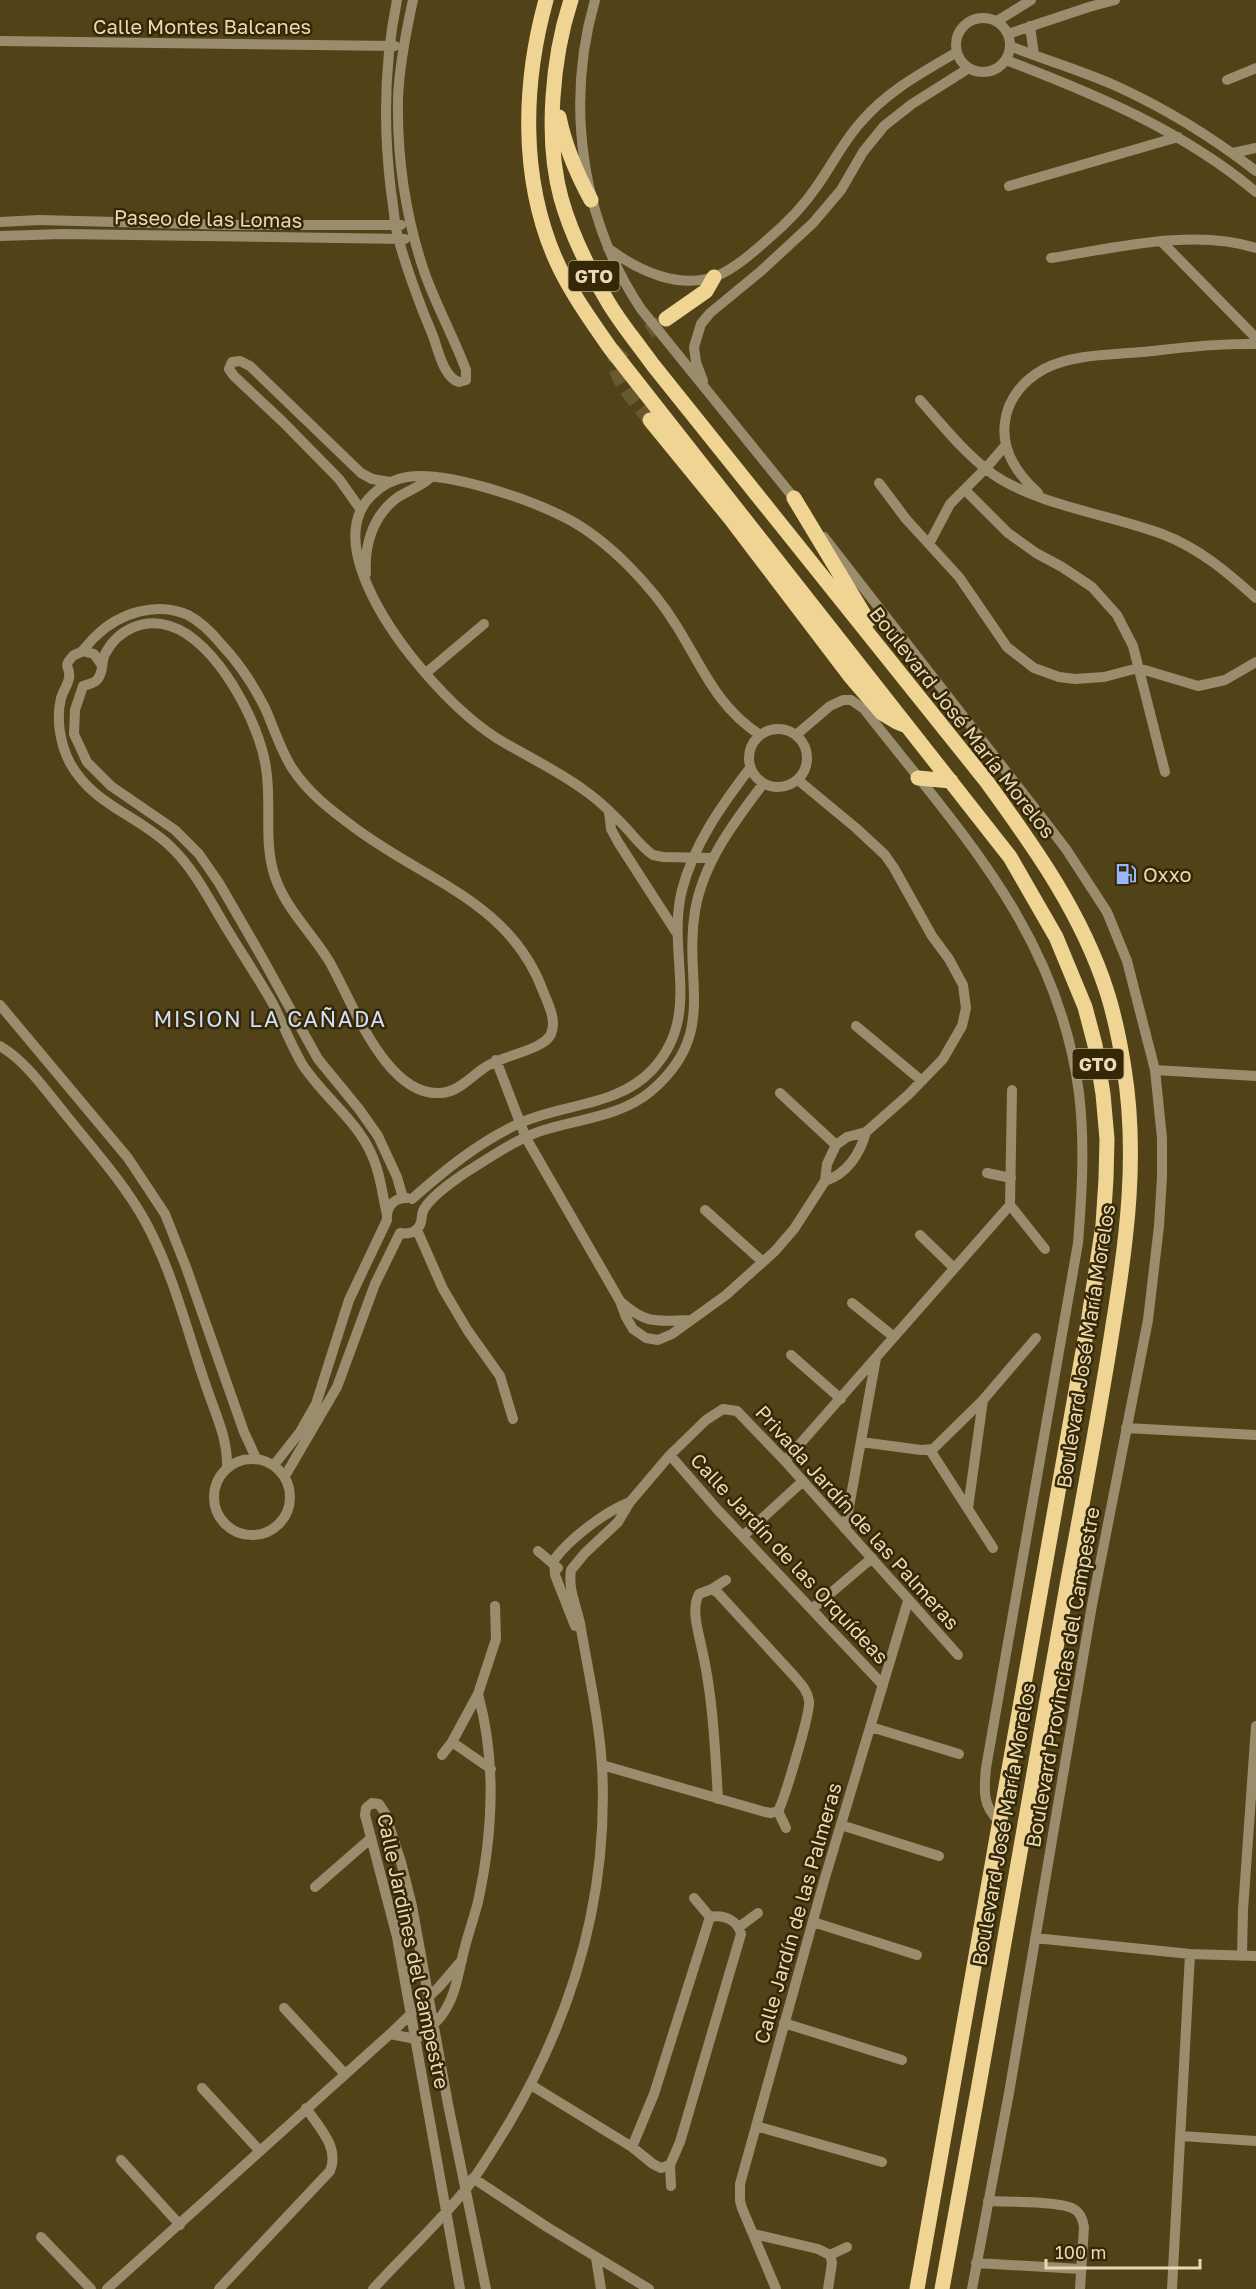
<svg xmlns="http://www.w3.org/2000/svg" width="1256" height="2289" font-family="'Golos Text',sans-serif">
<rect width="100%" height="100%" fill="#524218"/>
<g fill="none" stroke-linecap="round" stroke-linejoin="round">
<path stroke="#69592f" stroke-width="15" stroke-dasharray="15 8" stroke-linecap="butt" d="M650 420C638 403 614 380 615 359L625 348 666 319"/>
<path stroke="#9a8d6e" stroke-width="10" d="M397 0C384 64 383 126 391 191 394 208 394 225 399 241 408 273 420 305 433 336 438 350 444 378 459 382L466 380V370C454 338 437 307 425 274 406 219 397 158 398 99 399 66 406 32 413 0
M595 0C565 104 581 219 641 309L798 503
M956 45a27 27 0 1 1 54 0a27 27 0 1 1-54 0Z
M997 21 1031 0
M1030 26 1034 55
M1008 34 1089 7 1115 0
M0 41 395 46
M1010 46C1045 60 1080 70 1114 85 1165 108 1212 137 1256 171
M1006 60C1095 94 1182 130 1256 192
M1227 80 1256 68
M1233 153 1256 148
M1009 186 1178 137
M0 222 39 220 231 225H401
M0 236 63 234 405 239
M1162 242 1256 338
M608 248C638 271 681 291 719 275 737 267 753 252 767 240 786 224 803 207 817 186 832 165 843 142 861 122 887 91 923 72 957 52
M1051 258C1115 248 1193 228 1256 248
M703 381 696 362 694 347 701 324 710 313 761 271 813 223 841 190 863 152 884 126 912 104 969 68
M920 400C943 426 966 455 994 475 1038 505 1111 515 1162 534 1199 548 1227 572 1256 598
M879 483 906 519 959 577 1007 647 1034 668 1059 677 1075 679 1104 677 1138 668 1198 686 1225 680 1256 662
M965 490 1008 533 1036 553 1062 567 1092 587 1117 615 1133 646 1165 772
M1038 493C1017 474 1001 450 1005 422 1008 398 1024 380 1044 369 1073 354 1111 355 1142 352 1181 348 1218 343 1256 344
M361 510 339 479 283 422 234 376 229 369 232 362 240 361 250 366 361 473 372 479 390 482
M824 537 1040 815 1066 849 1107 912 1127 961 1155 1070 1162 1138V1177L1159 1226 1148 1320 1092 1605 1009 2093 972 2289
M929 544 950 504 986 468 1005 446
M366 574C364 545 373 515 398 497 409 490 420 487 430 478
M82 651 94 654 101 664
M426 673 484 624
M83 686C91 683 96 684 100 675 103 668 102 660 105 654 118 629 144 618 170 626 216 640 260 723 266 768 272 803 263 843 275 877 286 909 312 933 329 961 352 1000 388 1105 447 1092 461 1089 472 1076 484 1068 501 1055 543 1051 551 1034 557 1020 548 1004 543 991 510 902 426 881 355 828 332 811 308 793 292 768 280 749 274 728 265 708 253 684 239 663 221 644 212 633 201 622 188 615 157 601 119 613 96 636 90 641 87 647 81 652 78 654 74 654 72 657 62 668 71 666 69 678 68 685 63 691 61 698 56 719 60 744 70 763 94 806 138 815 171 847 195 870 210 901 227 929 242 954 259 979 273 1004 283 1024 291 1045 302 1064 322 1095 355 1119 370 1151 380 1171 382 1193 387 1215
M83 686 75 710 74 734 87 762 111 786 175 830 199 854 219 883 260 954 318 1059 359 1109 378 1136 397 1177 403 1198
M749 758a29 29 0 1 1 58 0a29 29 0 1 1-58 0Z
M796 735 830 706 843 700H851L864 709C959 831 1058 932 1079 1093 1085 1143 1082 1193 1078 1243L986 1768C984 1789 982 1806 999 1821
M609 812 611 829 618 842 676 932
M713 858 663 857 653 855C643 848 636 839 628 830 615 816 600 801 584 790 557 770 526 756 498 739 465 718 435 686 411 656 382 619 328 537 372 495 382 485 394 479 407 477 446 470 531 500 566 518 607 539 652 586 676 625 703 668 716 706 760 735
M0 1005 128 1158 165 1214 186 1267 244 1432 256 1458
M856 1026 922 1081
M0 1046C27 1062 46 1091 66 1115 93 1149 124 1183 145 1221 172 1270 186 1327 204 1380 213 1409 228 1436 227 1467
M496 1060 526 1138 620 1301 626 1317 633 1329 646 1338 658 1340 672 1334 726 1295 775 1251 794 1229 825 1181 827 1164 836 1145 847 1137 866 1132 908 1095 943 1059 962 1026 966 1008 963 985 949 959 932 936 894 868 885 855 856 828 798 780
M1155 1070 1256 1076
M1012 1090 1010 1205 1045 1249
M780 1093 836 1145
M987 1173 1011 1178
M825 1181C847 1174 860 1154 866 1132
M412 1199C446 1169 479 1142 520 1123 564 1103 618 1107 653 1069 703 1014 666 954 682 890 694 844 721 806 750 768
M705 1210 763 1262
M417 1230 443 1289 468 1331 500 1376 513 1419
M400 1233C406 1234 412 1234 417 1229 424 1223 420 1215 424 1209 433 1194 461 1175 476 1166 497 1153 521 1137 544 1130 579 1119 621 1116 650 1092 719 1034 683 983 695 911 703 863 734 822 763 784
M920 1235 954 1268
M621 1302C647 1325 657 1321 690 1320
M852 1303 894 1337
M791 1355 841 1399
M1126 1428 1256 1435
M861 1442 921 1450 933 1449 983 1400 1036 1338
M930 1450 993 1548
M670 1455 716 1508 883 1685
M214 1497a38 38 0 1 1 76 0a38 38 0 1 1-76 0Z
M785 1461 1010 1205
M274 1465 300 1432 316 1404 349 1300 387 1220C386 1206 394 1198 407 1198
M285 1476 337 1387 375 1284 400 1233
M968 1508 983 1400
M845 1529 876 1358
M743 1536 803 1481
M538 1551 558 1568
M712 1589 718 1593 795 1677C801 1684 808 1691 809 1701 811 1711 784 1801 778 1811
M812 1609 872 1558
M575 1626 555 1575 554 1560C569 1539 606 1511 630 1502
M871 1727 959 1754
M452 1742 491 1769
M442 1755 452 1742 478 1694 496 1639 495 1606
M602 1765 765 1812 771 1813 778 1811
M718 1799C715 1748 713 1695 701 1645 698 1630 691 1609 699 1594L712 1589 726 1580
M778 1811 786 1828
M841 1825 939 1856
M315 1887 370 1839
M694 1898 710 1917
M813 1922 917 1955
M739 1927 758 1913
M1035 1938 1190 1954 1256 1956
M1242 1956 1243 1910 1256 1726
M284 2008 345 2074
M784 2023 902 2060
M390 2034 416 2039C425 2032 435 2025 442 2015 455 1997 457 1979 462 1959 466 1940 473 1921 478 1902 493 1833 497 1763 478 1694
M531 2085 632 2147 653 2164 661 2168 670 2165 680 2142 741 1934C738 1920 723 1914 710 1917
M202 2088 259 2150
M756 2126 882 2162
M1181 2136 1256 2141
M632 2147 654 2094 710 1917
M121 2160 180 2225
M670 2165 671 2186
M473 2178 547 2227 649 2289
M988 2201C1006 2202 1057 2201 1072 2208 1079 2211 1083 2219 1084 2227L1080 2289
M754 2234 818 2249 830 2255 832 2263 828 2289
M41 2237 91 2289
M830 2255 847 2247
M596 2258 601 2289
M976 2263 1081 2269
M107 2289 390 2034 439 1987 462 1960
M219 2289 330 2171C340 2148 319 2127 306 2108
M373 2289C403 2256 437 2225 466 2189 481 2170 495 2146 508 2125 573 2015 609 1895 602 1766 599 1718 588 1671 580 1623 576 1605 568 1589 571 1570L585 1553 618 1522 630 1502 670 1455 706 1420 723 1409 737 1411 785 1461 958 1655
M460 2289 397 1937 365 1815 366 1808 372 1803 379 1804 385 1813 401 1862 412 1906 448 2104 486 2289
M776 2289 742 2208 740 2201V2184L824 1881 908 1601
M1172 2289 1190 1954"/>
<path stroke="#f0d494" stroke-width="15" d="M546 0C523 83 520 177 555 258 569 290 590 319 610 348L1010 857 1056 937 1085 1007 1095 1045 1103 1094 1107 1139 1106 1179 1103 1225 1089 1317 917 2289
M571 0C552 58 545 139 561 198 571 234 589 270 608 302 621 324 638 344 653 365L987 782C1035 848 1082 914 1107 992 1115 1017 1120 1043 1124 1068 1138 1154 1127 1240 1113 1325 1100 1410 1084 1495 1068 1580 1025 1816 986 2053 942 2289
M559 117C565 147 577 174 591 200
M666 319 706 291 714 277
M650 420 730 518 850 676 882 713 897 722 907 726
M794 498 868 621
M918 778 951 781"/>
</g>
<defs>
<symbol id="fuel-bare" viewBox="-9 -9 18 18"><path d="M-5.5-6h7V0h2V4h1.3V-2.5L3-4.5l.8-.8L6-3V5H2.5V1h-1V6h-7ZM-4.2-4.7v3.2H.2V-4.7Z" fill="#99b5fd" stroke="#352807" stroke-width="2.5" paint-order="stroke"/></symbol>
</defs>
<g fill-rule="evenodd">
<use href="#fuel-bare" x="1111" y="859" width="30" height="30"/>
</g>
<g text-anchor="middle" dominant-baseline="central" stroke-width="5" stroke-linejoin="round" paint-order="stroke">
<g fill="#352807" stroke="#b3a480" stroke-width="1.5">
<rect x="568.5" y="261" width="51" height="30" rx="4.5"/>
<rect x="1072.5" y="1049" width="51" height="30" rx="4.5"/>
</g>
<g font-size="18" font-weight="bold" fill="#e9d9b4">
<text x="594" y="276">GTO</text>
<text x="1098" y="1064">GTO</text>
</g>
<g font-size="20" fill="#e9d9b4" stroke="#352807">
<text x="202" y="26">Calle Montes Balcanes</text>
<text transform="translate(208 218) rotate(1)">Paseo de las Lomas</text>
<text transform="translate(963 722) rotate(52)">Boulevard José María Morelos</text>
<text transform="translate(1085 1346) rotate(-81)">Boulevard José María Morelos</text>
<text transform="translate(858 1517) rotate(48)">Privada Jardín de las Palmeras</text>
<text transform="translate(790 1558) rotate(47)">Calle Jardín de las Orquídeas</text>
<text transform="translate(1062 1677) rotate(-80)">Boulevard Provincias del Campestre</text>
<text transform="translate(1003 1824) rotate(-80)">Boulevard José María Morelos</text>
<text transform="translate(797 1913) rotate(-74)">Calle Jardín de las Palmeras</text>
<text transform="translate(414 1951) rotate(78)">Calle Jardines del Campestre</text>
</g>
<g font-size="20" fill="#e9d9b4" stroke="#352807" text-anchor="start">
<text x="1143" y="874">Oxxo</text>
</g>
<g font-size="22" letter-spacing="1.5" fill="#d2ddf9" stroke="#352807">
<text x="270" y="1018">MISION LA CAÑADA</text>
</g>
</g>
<path d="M1046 2259v9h154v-9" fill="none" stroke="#e9d9b4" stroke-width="3"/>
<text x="1055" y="2259" font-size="18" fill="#e9d9b4" stroke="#352807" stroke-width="4.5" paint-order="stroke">100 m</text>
</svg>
